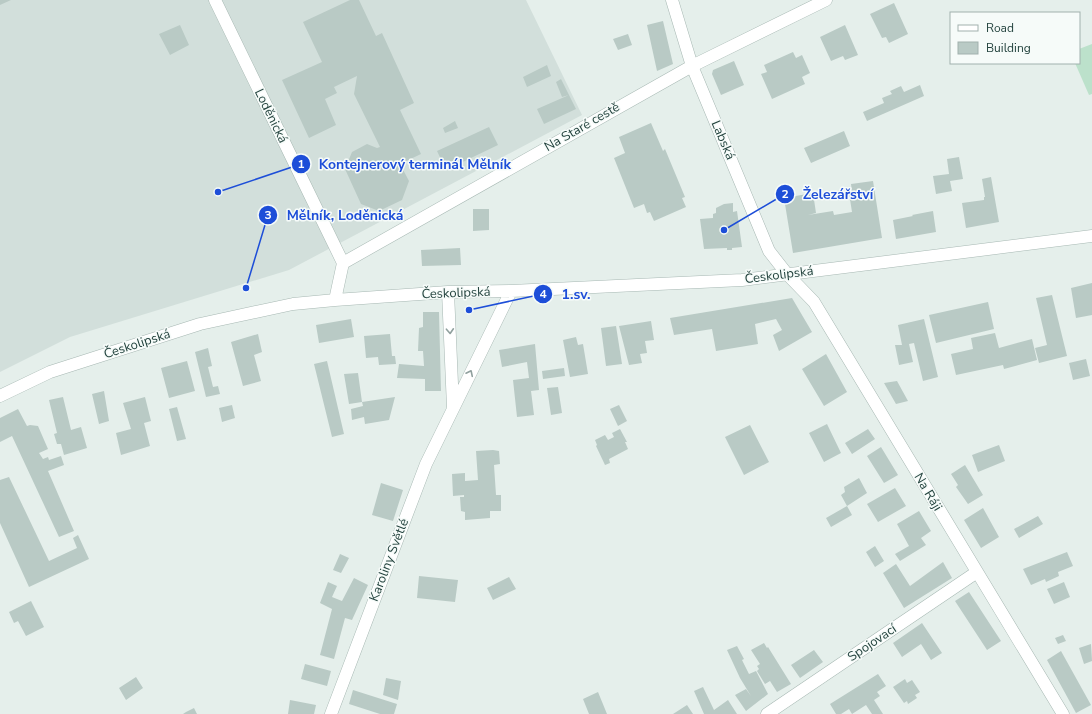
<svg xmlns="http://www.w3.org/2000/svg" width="1092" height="714" font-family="'Nunito Sans',sans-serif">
<rect width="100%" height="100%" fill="#e5efeb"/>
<path fill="#d2dfdb" d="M0 0H526L582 115 289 270 70 337 0 372Z"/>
<path fill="#bce1cb" d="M1092 44V94L1089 95 1075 63H1079V49Z"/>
<path fill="#b9cac5" d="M0 0H11L0 5Z
M350 0H359L376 36 382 33 414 103 400 110 421 154 400 164 409 181 402 200 379 211 361 204 345 169 352 152 367 144 377 148 380 147 354 94 357 76 334 87 337 93 325 99 336 125 309 138 282 80 322 62 303 22Z
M894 3 908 34 889 43 886 37 882 38 870 14Z
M663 21 673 64 657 71 647 25Z
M180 25 189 45 170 55 159 34Z
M845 25 858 55 845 60 843 56 831 61 820 37Z
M628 34 632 45 618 50 613 39Z
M793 52 796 58 802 55 810 73 802 77 805 84 772 99 761 74 767 72 764 65Z
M734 61 744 85 721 95 712 74 713 70Z
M547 65 551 76 527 87 523 77Z
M561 79 576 109 544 124 537 109 569 95 562 97 556 82Z
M920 85 924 96 867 121 863 112 884 103 882 98 892 94 890 91 901 86 904 92Z
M455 121 458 128 445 133 443 128Z
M651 123 663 151 665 149 685 197 682 198 686 207 654 221 650 212 647 213 644 204 634 208 614 158 625 153 619 137Z
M489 127 498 145 446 170 437 151Z
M844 131 850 146 811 163 804 148Z
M959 157 963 179 950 181 952 191 936 194 933 176 949 174 947 159Z
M991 177 999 222 966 228 962 203 984 200V197H985L982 179Z
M873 181 882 238 793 253 784 198 813 193 816 213 808 215 833 211 834 215 852 212 849 193 852 192 851 184Z
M733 203V212L737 211 742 247 732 248V250H727V248L704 249 700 219 713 218V214L716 213V208L724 204Z
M473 209H489V230L473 231Z
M933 211 936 232 896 239 893 220 913 216 912 215Z
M460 248 461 265 422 266 421 250Z
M1092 283V315L1076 318 1071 288Z
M1052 295 1067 356 1039 363 1035 348 1047 345 1036 298Z
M792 298 812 332 779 351 773 335 782 330 776 319 755 324 758 344 716 351 712 329 674 335 670 318Z
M988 302 994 329 936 343 929 315Z
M423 312H439L441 391H425V379L397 378 399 364 424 366 423 351H418L419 328 423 327Z
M351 319 354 337 319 343 316 325Z
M924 319 938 377 923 381 914 343 909 344 913 362 899 365 895 345H902L898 325Z
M651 321 654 340 645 341 647 353 640 354 642 363 629 365 619 326Z
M616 326 622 364 606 366 601 328Z
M995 333 999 348 1032 339 1037 360 1004 369 1003 365 956 375 951 354 973 349 971 338Z
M258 334 262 352 254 355 261 381 243 386 231 342Z
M390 334 392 356H395L396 364 379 365 378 357 366 358 364 336Z
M576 337 578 345 583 344 588 374 570 377 563 340Z
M535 344 539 390 531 391 534 415 517 417 513 380 529 378 527 362 502 367 499 350Z
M208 348 212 366 208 367 213 387 218 386 220 394 206 397 195 352Z
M826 354 847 392 824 406 802 369Z
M1086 359 1090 376 1073 380 1069 363Z
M187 361 195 391 169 398 161 368Z
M327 361 344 434 332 437 314 364Z
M564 368 565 376 543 379 542 371Z
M358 373 362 402 349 404 344 374Z
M897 381 908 401 896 404 884 383Z
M558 387 562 413 551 415 547 388Z
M104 391 109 421 99 424 92 394Z
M63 397 71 430 81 427 87 448 64 455 61 444H57L54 434 57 433 49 400Z
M145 397 151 421 144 423 150 446 121 455 116 433 131 429 123 403Z
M395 397 389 420 365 424 364 417 352 420 351 409 363 406 362 402Z
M232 405 235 418 222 422 219 408Z
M619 405 627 421 618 426 610 409Z
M177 407 186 439 177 441 169 409Z
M18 409 27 426 30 425 38 426 48 449 39 453 43 459 48 457 49 460 61 456 64 465 48 471 74 531 59 537 12 436 0 442V418Z
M827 424 841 453 824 462 809 433Z
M750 425 769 462 744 475 725 437Z
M620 429 627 442H625L628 449 609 459 610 463 605 465 596 446 597 445 595 440 605 435 608 440 614 437 612 433Z
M868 429 875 439 852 454 845 443Z
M999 445 1005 461 978 472 972 455Z
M881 447 898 475 884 483 867 456Z
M493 450 499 451 500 464 494 465 496 495H501V511H490V518L465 520V512L461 511 460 497H464V495L453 496 452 474 465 473V481L478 480 476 451Z
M965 465 983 495 968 504 956 487 958 485 951 474Z
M9 477 49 561 77 548 73 538 78 535 89 559 29 587 0 523V480Z
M859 478 867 493 847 506 841 495 845 492 844 487Z
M381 483 403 490 393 521 372 515Z
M895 488 906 506 878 522 867 504Z
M847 506 852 515 831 527 826 518Z
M983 508 999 537 981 548 964 520Z
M919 511 931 531 921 538 926 545 900 561 895 554 909 546 897 524Z
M1038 516 1043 524 1019 538 1014 529Z
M875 546 884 561 875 567 866 552Z
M1067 552 1073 566 1058 572 1059 576 1046 582 1045 579 1031 585 1023 569Z
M340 554 349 558 341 573 333 570Z
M943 562 952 578 904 608 883 573 896 564 910 586Z
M419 576 458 580 455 602 417 598Z
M509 577 516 589 493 600 487 588Z
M354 578 368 585 352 620 345 618 334 659 320 655 332 609 320 603 328 582 337 586 332 597 342 601Z
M1064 582 1070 597 1054 604 1047 589Z
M969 592 1001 641 987 650 955 601Z
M31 601 44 627 26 636 18 621 14 623 9 612Z
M922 623 942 653 931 660 921 644 902 657 893 643Z
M1063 635 1066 641 1058 644 1055 638Z
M764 643 767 648 768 647 791 684 777 692 770 681 765 684 757 671 759 669 757 666 760 664 751 650Z
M1091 644 1092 661 1084 664 1079 648Z
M737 646 744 659 742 660 749 674 756 671 768 694 746 711 735 695 746 689 751 696 740 678 727 650Z
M814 650 823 662 800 678 791 665Z
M1061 651 1091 705 1076 713 1047 660Z
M305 664 331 671 327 686 301 679Z
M878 674 886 686 877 692 880 696 874 700 883 714H872L866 705 852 714 849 709 841 714H836L830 704Z
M136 677 143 688 126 700 119 688Z
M386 678 401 681 398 700 383 695Z
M905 679 907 683 912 680 920 692 915 695 917 698 908 704 907 701 904 703 893 687Z
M703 687 714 710 728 700 737 714H704L694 691Z
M353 690 397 704 394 714H380L349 704Z
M598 692 607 714H589L583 699Z
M290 700 316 705 314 714H288Z
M687 705 693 714H673Z
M194 708 197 714H183L186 712Z"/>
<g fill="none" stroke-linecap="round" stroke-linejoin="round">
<defs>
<path id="minor" d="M215 0 343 263 335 300
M672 0 692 66 769 251 787 274 814 302 1063 714
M343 263 692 66 826 0
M448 292 453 407
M0 396 50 372 200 324 293 304 335 300 448 292 511 291 742 280 1092 236
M331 714 426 464 511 291
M767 714 977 572"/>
</defs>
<use href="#minor" stroke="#a7b8b3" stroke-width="13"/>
<use href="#minor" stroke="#fff" stroke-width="12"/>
</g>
<defs><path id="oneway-chevron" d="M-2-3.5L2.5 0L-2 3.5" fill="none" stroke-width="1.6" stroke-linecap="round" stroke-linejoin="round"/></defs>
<g stroke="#90a09e">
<use href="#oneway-chevron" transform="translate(450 331) rotate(87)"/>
<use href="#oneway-chevron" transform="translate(470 373) rotate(-64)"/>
</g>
<g text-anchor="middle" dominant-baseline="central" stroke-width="3" stroke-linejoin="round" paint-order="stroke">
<g font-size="13" fill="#22423d" stroke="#f6fbf9">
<text transform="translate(271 116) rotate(64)">Loděnická</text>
<text transform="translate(582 127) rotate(-30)">Na Staré cestě</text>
<text transform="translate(723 140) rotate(67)">Labská</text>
<text transform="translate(779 275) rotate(-7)">Českolipská</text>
<text transform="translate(456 293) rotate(-2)">Českolipská</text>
<text transform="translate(137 344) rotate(-18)">Českolipská</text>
<text transform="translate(928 492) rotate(59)">Na Ráji</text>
<text transform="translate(389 560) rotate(-69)">Karoliny Světlé</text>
<text transform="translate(872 643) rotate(-34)">Spojovací</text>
</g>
</g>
<path fill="none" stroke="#1d4ed8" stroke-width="1.5" d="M218 192L301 164M724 230L785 194M246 288L268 215M469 310L543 294"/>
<g fill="#1d4ed8" stroke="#f6fbf9" stroke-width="1.5">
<circle cx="218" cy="192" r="4"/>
<circle cx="724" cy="230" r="4"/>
<circle cx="246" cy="288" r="4"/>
<circle cx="469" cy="310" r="4"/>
<circle cx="301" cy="164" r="10"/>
<circle cx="785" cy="194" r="10"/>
<circle cx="268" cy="215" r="10"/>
<circle cx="543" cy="294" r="10"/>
</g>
<g font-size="12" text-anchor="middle" font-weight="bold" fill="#fff">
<text x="301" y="168">1</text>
<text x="785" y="198">2</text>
<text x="268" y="219">3</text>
<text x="543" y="298">4</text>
</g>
<g font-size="14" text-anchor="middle" font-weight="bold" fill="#1d4ed8" stroke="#f6fbf9" stroke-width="3" stroke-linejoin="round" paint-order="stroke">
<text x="415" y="169">Kontejnerový terminál Mělník</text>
<text x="838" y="199">Železářství</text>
<text x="345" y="220">Mělník, Loděnická</text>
<text x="576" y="299">1.sv.</text>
</g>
<rect x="950" y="12" width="130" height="52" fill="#f6fbf9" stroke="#a1b1ae"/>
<rect x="958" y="25" width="20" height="6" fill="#ffffff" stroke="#a1b1ae"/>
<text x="986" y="32" font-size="12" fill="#22423d">Road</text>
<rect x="958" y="42" width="20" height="12" fill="#b9cac5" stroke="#a1b1ae"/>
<text x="986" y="52" font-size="12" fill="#22423d">Building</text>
</svg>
